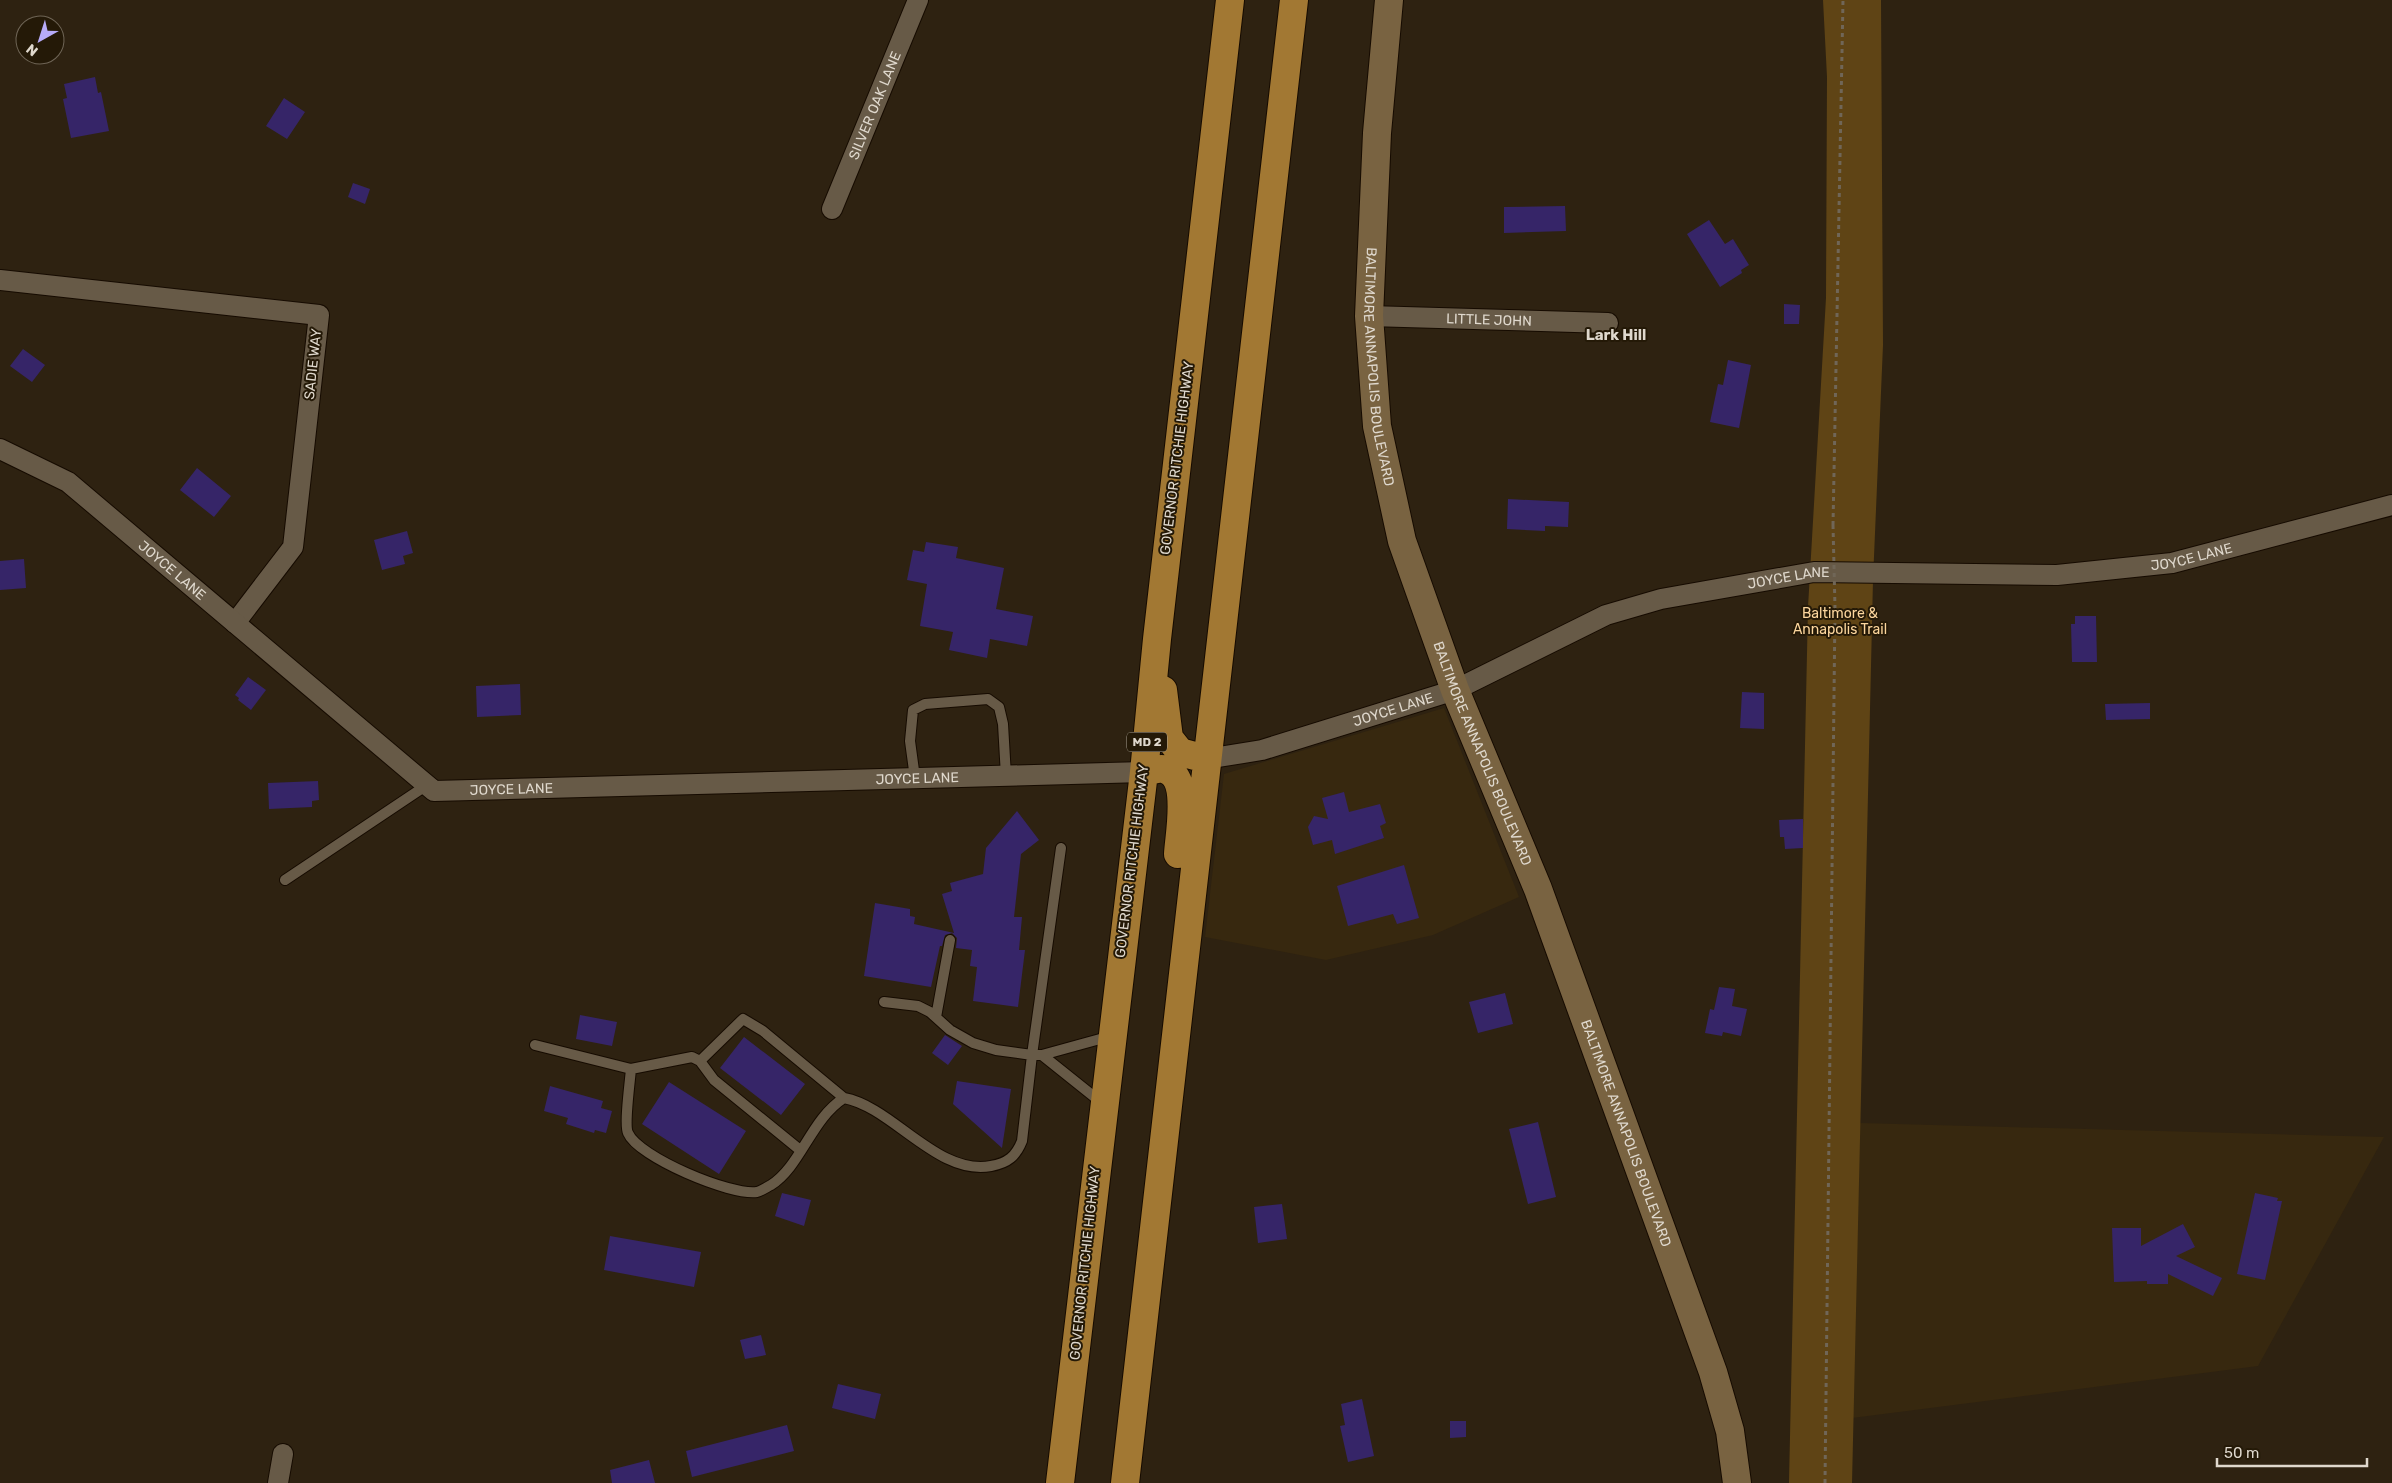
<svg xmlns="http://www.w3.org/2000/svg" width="2392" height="1483" font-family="Rubik,sans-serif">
<rect width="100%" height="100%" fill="#2e2211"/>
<path fill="#37280f" d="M1444 708 1519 897 1433 935 1326 960 1205 937 1224 774Z
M1860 1123 2384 1137 2258 1366 1852 1418Z"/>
<path fill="#5f4415" d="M1823 0H1881L1883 345 1873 580 1852 1483H1789L1808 607 1826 298 1827 77Z"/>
<path fill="#362568" d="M95 77 98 93 101 92 109 131 71 138 63 99 67 98 64 84Z
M284 98 305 112 287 139 266 126Z
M353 183 370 189 365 204 348 197Z
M1565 206 1566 231 1504 233V207Z
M1709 220 1725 244 1733 239 1749 265 1741 270 1742 273 1720 287 1687 234Z
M1784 304 1800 305 1799 324H1784Z
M23 349 45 365 32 382 10 366Z
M1728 360 1751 365 1739 428 1710 422 1718 384 1723 385Z
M197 468 231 496 214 517 180 490Z
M1508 499 1569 502 1568 527 1545 526V531L1507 529Z
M407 531 413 553 403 556 405 564 382 570 374 540Z
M926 542 958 547 956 558 1004 568 996 609 1033 616 1027 646 990 639 987 658 949 650 953 632 920 626 927 584 907 580 913 550 924 552Z
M24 559 26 588 0 590V561Z
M2075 616H2096L2097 662H2072L2071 624H2075Z
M248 677 266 690 251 710 238 700 239 698 235 695Z
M520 684 521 715 477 717 476 686Z
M1742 692 1764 693V729L1740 728Z
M2150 703V719L2106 720 2105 704Z
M318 781 319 800 312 801V807L269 809 268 783Z
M1344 792 1349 812 1380 804 1386 823 1380 826 1384 838 1335 854 1332 840 1313 845 1308 827 1314 816 1328 819 1322 798Z
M1017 811 1039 840 1021 854 1014 917H1022L1019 950H1025L1018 1007 973 1001 977 967 970 966 972 950 956 948 957 938 952 933 945 935 942 946H940L931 987 864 976 875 903 910 909V916L915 917 914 924 954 933 942 894 952 891 950 883 983 874 986 848Z
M1803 819V848L1785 849 1784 837H1780L1779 820Z
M1404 865 1419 918 1397 924 1393 914 1348 926 1337 886Z
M1719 987 1735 989 1732 1006 1747 1009 1741 1036 1723 1032 1722 1036 1705 1033 1710 1009 1714 1010Z
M1505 993 1513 1024 1478 1033 1469 1002Z
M580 1015 617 1022 612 1046 576 1039Z
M945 1035 962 1046 948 1065 932 1053Z
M744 1037 805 1084 781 1115 720 1068Z
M957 1081 1011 1089 1002 1148 953 1104Z
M669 1082 746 1131 719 1174 642 1124Z
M550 1086 603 1101 601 1108 612 1111 606 1133 595 1130 594 1133 566 1124 568 1118 544 1111Z
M1538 1122 1556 1197 1528 1204 1509 1129Z
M782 1193 811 1200 804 1226 775 1216Z
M2255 1193 2278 1198 2277 1201H2282L2265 1280 2237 1274Z
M1282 1204 1287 1239 1258 1243 1254 1207Z
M2183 1224 2195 1247 2176 1256 2222 1278 2213 1296 2168 1274V1284H2147V1281L2114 1282 2112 1228H2141V1246Z
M610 1236 701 1252 694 1287 604 1270Z
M761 1335 766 1355 745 1359 740 1340Z
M838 1384 881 1394 875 1419 832 1408Z
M1362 1399 1374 1456 1348 1462 1340 1426 1345 1425 1341 1404Z
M1450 1421H1466V1437L1450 1438Z
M787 1425 794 1451 692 1477 686 1451Z
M649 1460 655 1483H612L610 1470Z"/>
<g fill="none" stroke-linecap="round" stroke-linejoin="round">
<defs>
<path id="lane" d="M915 778 910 741 913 710 925 704 988 699 999 707 1003 724 1006 776
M1061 848 1032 1055H1042L1111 1036
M285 880 427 785
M936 1017 950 940
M535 1045 631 1069 692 1057 700 1061 714 1080 800 1150
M1042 1055 1102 1103
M700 1061 743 1019 763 1031 844 1098
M631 1069C630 1081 624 1125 628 1133 638 1157 731 1196 757 1192 761 1191 767 1187 771 1185 801 1166 811 1119 844 1098 893 1107 937 1176 991 1166 1008 1163 1016 1156 1022 1141L1032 1055 996 1050 973 1043 950 1030 930 1012 918 1006 884 1002"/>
<g id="street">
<path id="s1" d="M832 209 918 0"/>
<path d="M0 280 319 315 293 547 235 623"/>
<path id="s2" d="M1369 316 1608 323"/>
<path id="s3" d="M0 449 68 482 434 791 1144 772"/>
<path id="s4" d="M1206 759 1262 750 1455 690 1606 615 1661 599 1814 572 2057 575 2172 563 2392 505"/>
<path d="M278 1483 283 1454"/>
</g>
<g id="secondary">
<path id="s5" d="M1389 0 1377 133 1369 316 1377 426 1402 541 1455 690 1538 889 1713 1372 1730 1431 1737 1483"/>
</g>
<path id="highway" d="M1163 690 1169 738 1180 752 1206 759
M1144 772C1149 771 1158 768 1163 769 1192 774 1179 833 1178 854
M1060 1483 1144 772 1157 639 1230 0
M1125 1483 1294 0"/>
</defs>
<use href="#lane" stroke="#160b00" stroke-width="12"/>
<use href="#street" stroke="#160b00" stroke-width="22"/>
<use href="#secondary" stroke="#160b00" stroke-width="30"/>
<use href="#highway" stroke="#160b00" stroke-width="30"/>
<path stroke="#706657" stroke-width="3" stroke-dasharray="4 4" stroke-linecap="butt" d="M1833 525 1843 0
M1825 1483 1835 608"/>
<use href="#lane" stroke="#675a47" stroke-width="10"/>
<use href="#street" stroke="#675a47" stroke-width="20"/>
<use href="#secondary" stroke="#796341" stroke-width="28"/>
<use href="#highway" stroke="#a27833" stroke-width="28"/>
<path stroke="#706657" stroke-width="3" stroke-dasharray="4 4" stroke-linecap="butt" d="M1833 525 1835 608"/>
</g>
<g text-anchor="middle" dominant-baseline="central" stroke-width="4" stroke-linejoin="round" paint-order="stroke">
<rect fill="#241907" stroke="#a79f92" stroke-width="1" x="1127" y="732.5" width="40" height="19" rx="4"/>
<g font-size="12" font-weight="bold" fill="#dfd8cd">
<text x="1147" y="742">MD 2</text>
</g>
<g font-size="14" fill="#dfd8cd" stroke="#241907">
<text stroke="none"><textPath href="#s1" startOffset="112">SILVER OAK LANE</textPath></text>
<text stroke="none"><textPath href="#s2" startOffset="120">LITTLE JOHN</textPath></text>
<text transform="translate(313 364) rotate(-84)">SADIE WAY</text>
<text stroke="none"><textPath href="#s5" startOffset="368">BALTIMORE ANNAPOLIS BOULEVARD</textPath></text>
<text transform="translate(1177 458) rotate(-83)">GOVERNOR RITCHIE HIGHWAY</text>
<text stroke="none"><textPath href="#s4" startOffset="1019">JOYCE LANE</textPath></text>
<text stroke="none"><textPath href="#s3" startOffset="212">JOYCE LANE</textPath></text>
<text stroke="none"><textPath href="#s4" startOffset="614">JOYCE LANE</textPath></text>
<text stroke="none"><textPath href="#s4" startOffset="194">JOYCE LANE</textPath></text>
<text stroke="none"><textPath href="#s5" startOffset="772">BALTIMORE ANNAPOLIS BOULEVARD</textPath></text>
<text stroke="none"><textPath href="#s3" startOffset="1038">JOYCE LANE</textPath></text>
<text stroke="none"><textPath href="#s3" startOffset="632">JOYCE LANE</textPath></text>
<text transform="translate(1132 861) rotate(-83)">GOVERNOR RITCHIE HIGHWAY</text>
<text stroke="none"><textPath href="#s5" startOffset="1178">BALTIMORE ANNAPOLIS BOULEVARD</textPath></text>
<text transform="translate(1085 1263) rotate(-84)">GOVERNOR RITCHIE HIGHWAY</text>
</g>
<g font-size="14" fill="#fcd69d" stroke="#241907">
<text x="1840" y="613">Baltimore &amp;<tspan x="1840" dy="16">Annapolis Trail</tspan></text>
</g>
<g font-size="15" font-weight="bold" fill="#dfd8cd" stroke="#241907">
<text x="1616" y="335">Lark Hill</text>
</g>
</g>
<g transform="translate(40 40) rotate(219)"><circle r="24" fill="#241907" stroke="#6f6556"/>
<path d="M0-4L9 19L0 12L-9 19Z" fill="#b7abf8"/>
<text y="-8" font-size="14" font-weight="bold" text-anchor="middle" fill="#dfd8cd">N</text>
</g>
<path d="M2217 1458v8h150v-8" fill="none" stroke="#dfd8cd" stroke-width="2.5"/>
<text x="2224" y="1458" font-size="15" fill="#dfd8cd" stroke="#241907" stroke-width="4" paint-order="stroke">50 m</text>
</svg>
